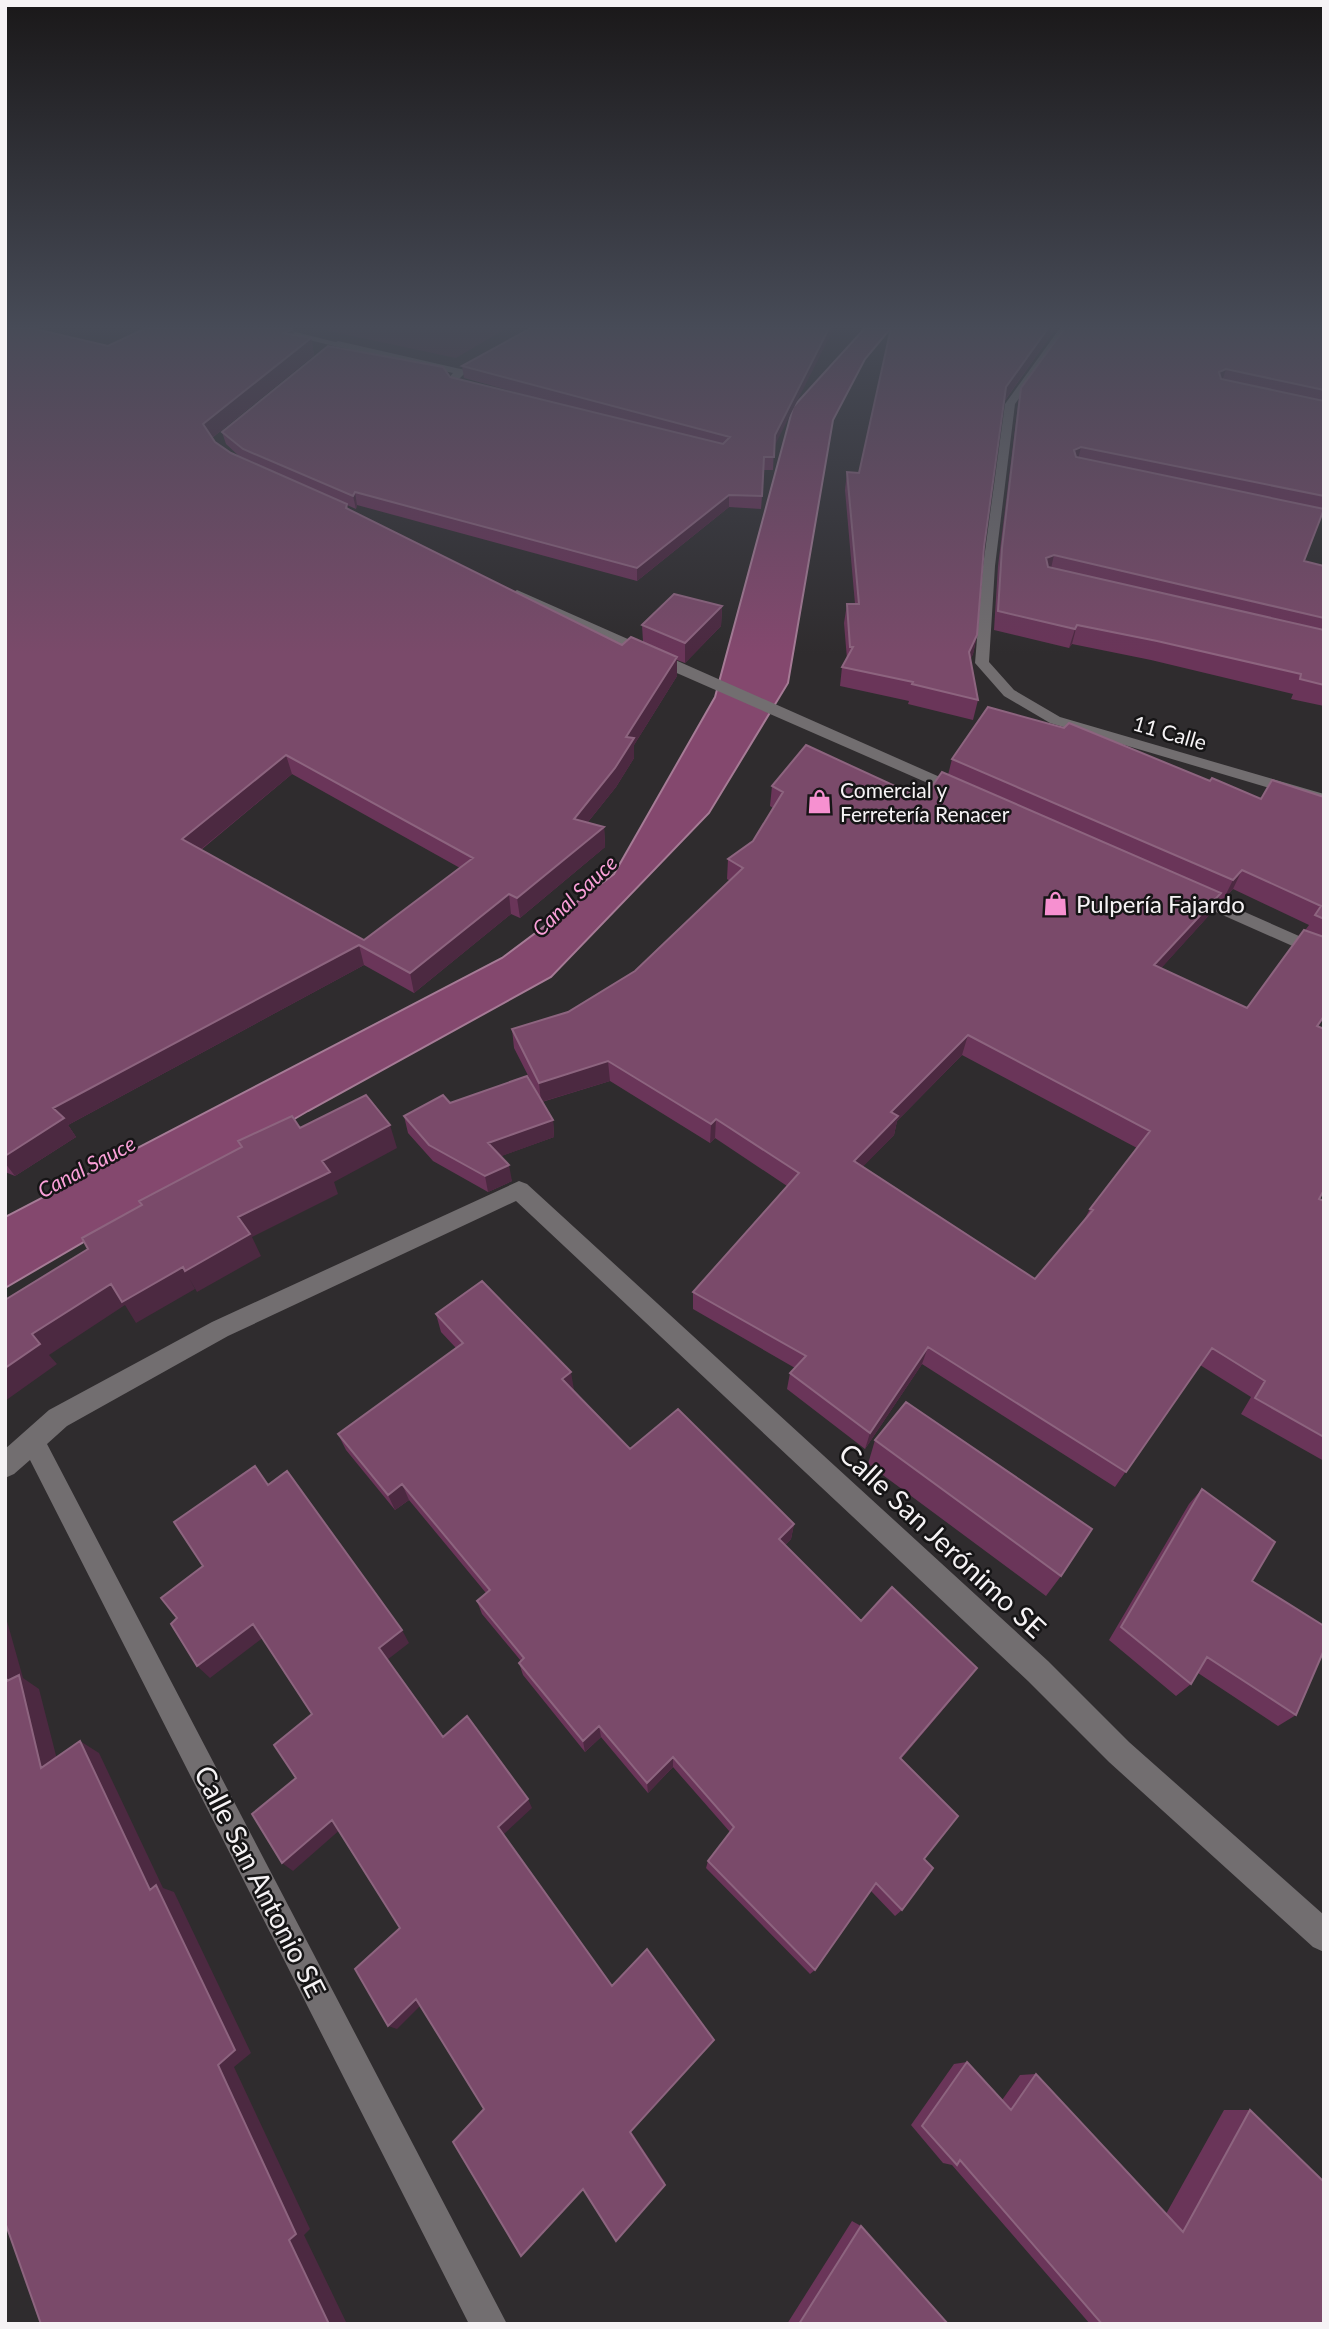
<svg xmlns="http://www.w3.org/2000/svg" width="1329" height="2329" font-family="Lato,sans-serif">
<rect width="100%" height="100%" fill="#2f2c2e"/>
<path fill="#502a42" d="M315 328H507L456 358Z"/>
<path fill="#84486e" stroke="#a67b96" stroke-width="2" d="M865 328H891L865 359 833 420 788 683 709 813 551 977 308 1111 5 1288V1217L502 958 614 874 715 697 793 407Z"/>
<g fill="none" stroke-linecap="round" stroke-linejoin="round">
<path fill="#726e70" fill-rule="evenodd" d="M1060 328H1070L1015 404 995 566 989 662 1014 690 1060 717 1324 794V804L1050 723 1004 696 975 663 983 566 1005 404Z
M338 341 465 370 466 372 459 379 479 388 474 391 448 382 447 380 453 373 335 346 333 344Z
M519 1181 527 1184 1048 1661 1129 1742 1324 1915V1952L1313 1947 1109 1762 1028 1681 516 1201 228 1336 67 1426 47 1444 507 2324H469L30 1460 14 1474 5 1478V1449L49 1410 212 1322Z"/>
<path fill="#726e70" fill-rule="evenodd" d="M260 328H280L343 344 338 347Z
M517 590 967 789 969 792 961 797 955 795 622 649 512 597 510 594Z
M1188 887 1324 947V960L1182 897 1179 893Z"/>
</g>
<path fill="#6a3559" fill-rule="evenodd" d="M5 328 108 346 294 335 311 338 314 355 212 438 215 442 231 453 240 457 226 444 222 432 450 377 551 402 464 378 462 366 774 447 773 470H764L761 509 729 507 637 581 357 505 356 509 347 505 348 509 622 645 643 642 642 625 722 606 721 626 685 663 677 660V676L634 745V758L616 787 588 822 604 827 605 847 520 918 511 914 414 993 364 965 68 1125 76 1137 15 1176 5 1172ZM292 774 460 868 364 940 201 850Z
M891 328H1056L1004 402 984 547 977 635 973 654 970 660 978 700 973 720 908 704 909 701 840 686 842 667 847 659 844 623 847 604H855L845 490 847 472 859 473Z
M1324 328V509L1304 561 1324 566V706L1291 699 1293 694 1151 660 1072 644 1069 648 994 630 998 566 1018 405 1021 388Z
M952 759 1210 781 1261 799 1324 797V1018L1318 1027 1319 1199 1324 1201V1461L1241 1414 1251 1397 1200 1365 1115 1487 922 1364 865 1449 787 1389 790 1373 795 1368 693 1309V1292L787 1186 715 1138 710 1143 610 1081 542 1102 553 1120 554 1137 501 1156 512 1181 488 1192 433 1161 408 1133 404 1116 450 1103 536 1091 514 1048 512 1029 568 1012 635 971 730 881 727 879 728 859 753 841 773 808 770 806 772 786 923 799 948 775ZM1233 889 1309 925 1247 1008 1161 968 1211 913 1218 898 1223 900ZM962 1055 1137 1148 1090 1209 1084 1220 1035 1279 862 1167 894 1135 897 1121Z
M436 1314 574 1390H573L630 1449 794 1524 791 1539 785 1545 861 1621 977 1668 968 1680 901 1759 924 1859 902 1910 895 1916 871 1891 815 1970 810 1974 706 1868 708 1861 730 1832 673 1767 648 1793 601 1737 585 1752 523 1675 519 1663 521 1661 482 1614 477 1601 486 1593 409 1500 395 1510 346 1450 338 1434 456 1348 441 1332Z
M875 1440 1061 1576 1046 1596 868 1464Z
M1202 1489 1252 1581 1296 1715 1278 1726 1198 1673 1191 1684 1176 1696 1109 1640 1189 1504Z
M967 2062 1002 2100 1020 2075 1036 2074 1166 2214 1224 2110H1250L1324 2324H1090L952 2165 943 2163 911 2125 954 2064Z
M852 2221 861 2226 948 2324H787Z"/>
<path fill="#4c2941" d="M829 328H834L774 447 775 435Z
M1048 328H1056L1002 404 1006 387Z
M293 329 296 345 284 333Z
M311 338 314 355 208 441 203 424Z
M1226 369 1221 385 1219 372Z
M1081 447 1077 464 1074 450Z
M355 492 357 505 356 509 353 496Z
M729 495V507L637 581V568Z
M1054 555 1050 573 1046 558Z
M722 606 721 626 685 663V643Z
M1077 625 1072 644 1069 648 1075 629Z
M977 635 973 654 965 672 969 652Z
M677 657V676L634 745V758L616 787 575 838 574 819Z
M286 755 292 774 189 859 182 839Z
M604 827 605 847 520 918 517 898Z
M1242 870 1233 889 1223 900 1233 880Z
M1221 893 1211 913 1146 985 1154 965Z
M509 894 511 914 414 993 410 973Z
M359 945 364 965 68 1125 76 1137 15 1176 5 1163V1156L53 1108Z
M968 1035 962 1055 897 1121 894 1135 850 1180 854 1161 891 1112Z
M608 1061 610 1081 541 1102 539 1083Z
M716 1119 715 1138 710 1143 711 1124Z
M553 1120 554 1137 491 1160 488 1143Z
M390 1125 397 1148 334 1182 338 1194 252 1237 261 1256 197 1292 185 1271 238 1217 322 1161Z
M509 1165 512 1181 488 1192 485 1176Z
M183 1267 195 1289 136 1323 125 1305 49 1355 57 1364 5 1401V1368L32 1334 111 1284Z
M928 1347 922 1364 865 1449 870 1433Z
M571 1372 574 1390 565 1397 562 1379Z
M402 1484 409 1500 395 1510 388 1495Z
M794 1524 791 1539 776 1553 779 1539Z
M5 1614 23 1678 39 1689 62 1779 41 1768 7 1681 5 1675Z
M253 1624 264 1637 210 1678 197 1666Z
M402 1630 409 1643 387 1660 379 1648Z
M977 1668 968 1680 893 1768 900 1758Z
M599 1726 601 1737 585 1752 583 1741Z
M80 1741 99 1753 163 1888 174 1892 251 2053 234 2067 310 2229 304 2235 347 2324H329L289 2240 218 2065 150 1890Z
M673 1757V1767L648 1793 647 1783Z
M528 1799 532 1808 503 1835 498 1827Z
M332 1820 342 1828 293 1871 282 1863Z
M416 1999 424 2002 397 2029 388 2026Z
M631 2131 665 2182V2185L630 2132Z"/>
<path fill="#7a4a6a" stroke="#8d647f" stroke-width="2" fill-rule="evenodd" d="M5 328H31L108 346 146 328 293 329 284 333 311 338 203 424 215 442 231 453 347 504 346 508 622 645 631 637 677 657 626 737 634 738 615 768 574 819 604 827 517 898 509 894 410 973 359 945 53 1108 64 1118 5 1156ZM286 755 473 858 364 940 182 839Z
M531 328H829L775 435 774 457H764L762 496 729 495 637 568 355 492 353 496 243 449 222 432 328 346 443 367 450 377 723 444 730 437 462 366Z
M891 328H1048L1006 387 984 547 977 635 969 652 978 700 912 684 913 682 842 667 853 647H850L847 604H859L847 472 859 473Z
M1065 328H1324V390L1226 369 1219 372 1221 379 1324 401V496L1081 447 1074 450 1076 457 1324 509 1304 561 1324 566V618L1054 555 1046 558 1048 567 1324 630V685L1300 679 1301 674 1157 641 1077 625 1075 629 998 611 1002 548 1021 388Z
M674 594 722 606 685 643 642 625Z
M988 707 1064 728 1069 723 1210 781 1212 778 1261 799 1272 780 1324 797V919L1315 915 1321 906 1242 870 1233 880 952 759Z
M806 745 923 799 942 772 1221 893 1154 965 1247 1008 1304 930 1324 937V1016L1317 1026 1324 1029V1190L1319 1199 1324 1201V1437L1255 1398 1265 1381 1212 1348 1126 1472 928 1347 870 1433 790 1373 806 1356 693 1292 799 1173 716 1119 711 1124 608 1061 539 1083 512 1029 568 1012 635 971 743 868 728 859 753 841 783 792 772 786ZM968 1035 1150 1131 1090 1209 1093 1210 1035 1279 854 1161 898 1116 891 1112Z
M527 1076 553 1120 488 1143 509 1165 485 1176 429 1145 404 1116 443 1095 450 1103Z
M366 1095 390 1125 322 1161 330 1172 238 1217 250 1234 185 1271 183 1267 122 1302 111 1284 32 1334 40 1344 5 1368V1300L88 1249 82 1238 142 1205 139 1201 242 1147 238 1141 292 1116 300 1128Z
M482 1281 571 1372 562 1379 630 1449 678 1409 794 1524 779 1539 861 1621 892 1587 977 1668 900 1758 958 1816 924 1859 933 1868 902 1910 876 1883 815 1970 708 1861 734 1827 673 1757 647 1783 599 1726 583 1741 519 1663 524 1658 477 1601 490 1590 402 1484 388 1495 338 1434 463 1343 436 1314Z
M906 1402 1092 1529 1061 1576 875 1440Z
M255 1466 268 1485 287 1471 402 1630 379 1648 443 1737 467 1716 528 1799 498 1827 612 1986 647 1949 714 2040 630 2132 665 2185 616 2241 583 2189 521 2256 453 2142 484 2109 416 1999 388 2026 355 1969 400 1928 332 1820 282 1863 252 1814 296 1778 274 1745 312 1714 253 1624 197 1666 171 1624 177 1618 161 1598 203 1566 174 1522Z
M1202 1489 1275 1542 1252 1581 1324 1626V1650L1296 1715 1207 1657 1191 1684 1121 1627Z
M5 1675 7 1681 19 1675 41 1768 80 1741 150 1890 156 1885 235 2050 218 2065 296 2234 289 2240 329 2324H41L5 2222Z
M967 2062 1011 2110 1036 2074 1183 2232 1250 2110 1324 2182V2324H1102L960 2160 957 2165 922 2126Z
M861 2226 948 2324H799Z"/>
<linearGradient id="sky" x2="0" y2="1"><stop stop-color="#1a1819"/><stop offset="0.5" stop-color="#474b57"/><stop offset="1" stop-color="#474b57" stop-opacity="0"/></linearGradient>
<rect width="1329" height="654" fill="url(#sky)"/>
<defs>
<symbol id="shop-bare" viewBox="-9 -9 18 18"><path d="M-5-2.5h2.3a2.7 3.5 0 0 1 5.4 0H5L5.5 6h-11ZM-1.5-2.5h3a1.5 2.3 0 0 0-3 0Z" fill="#f690d0" stroke="#161516" stroke-width="2.5" paint-order="stroke"/></symbol>
</defs>
<g fill-rule="evenodd">
<use href="#shop-bare" x="802" y="784" width="35" height="35"/>
<use href="#shop-bare" x="1038" y="886" width="35" height="35"/>
</g>
<g text-anchor="middle" dominant-baseline="central" stroke-width="5" stroke-linejoin="round" paint-order="stroke">
<g font-size="21" fill="#f6f3f5" stroke="#161516">
<text transform="translate(1170 732) rotate(16)">11 Calle</text>
</g>
<g font-size="21" fill="#f6f3f5" stroke="#161516" text-anchor="start">
<text x="840" y="789">Comercial y<tspan x="840" dy="24">Ferretería Renacer</tspan></text>
</g>
<g font-size="21" font-style="italic" fill="#faa0d8" stroke="#161516">
<text transform="translate(574 895) rotate(-43)">Canal Sauce</text>
<text transform="translate(86 1166) rotate(-28)">Canal Sauce</text>
</g>
<g font-size="24" fill="#f6f3f5" stroke="#161516" text-anchor="start">
<text x="1076" y="903">Pulpería Fajardo</text>
</g>
<g font-size="28" fill="#f6f3f5" stroke="#161516">
<text transform="translate(943 1540) rotate(43)">Calle San Jerónimo SE</text>
<text transform="translate(261 1881) rotate(63)">Calle San Antonio SE</text>
</g>
</g>
<rect width="1329" height="2329" fill="none" stroke="#f6f3f5" stroke-width="14"/>
</svg>
